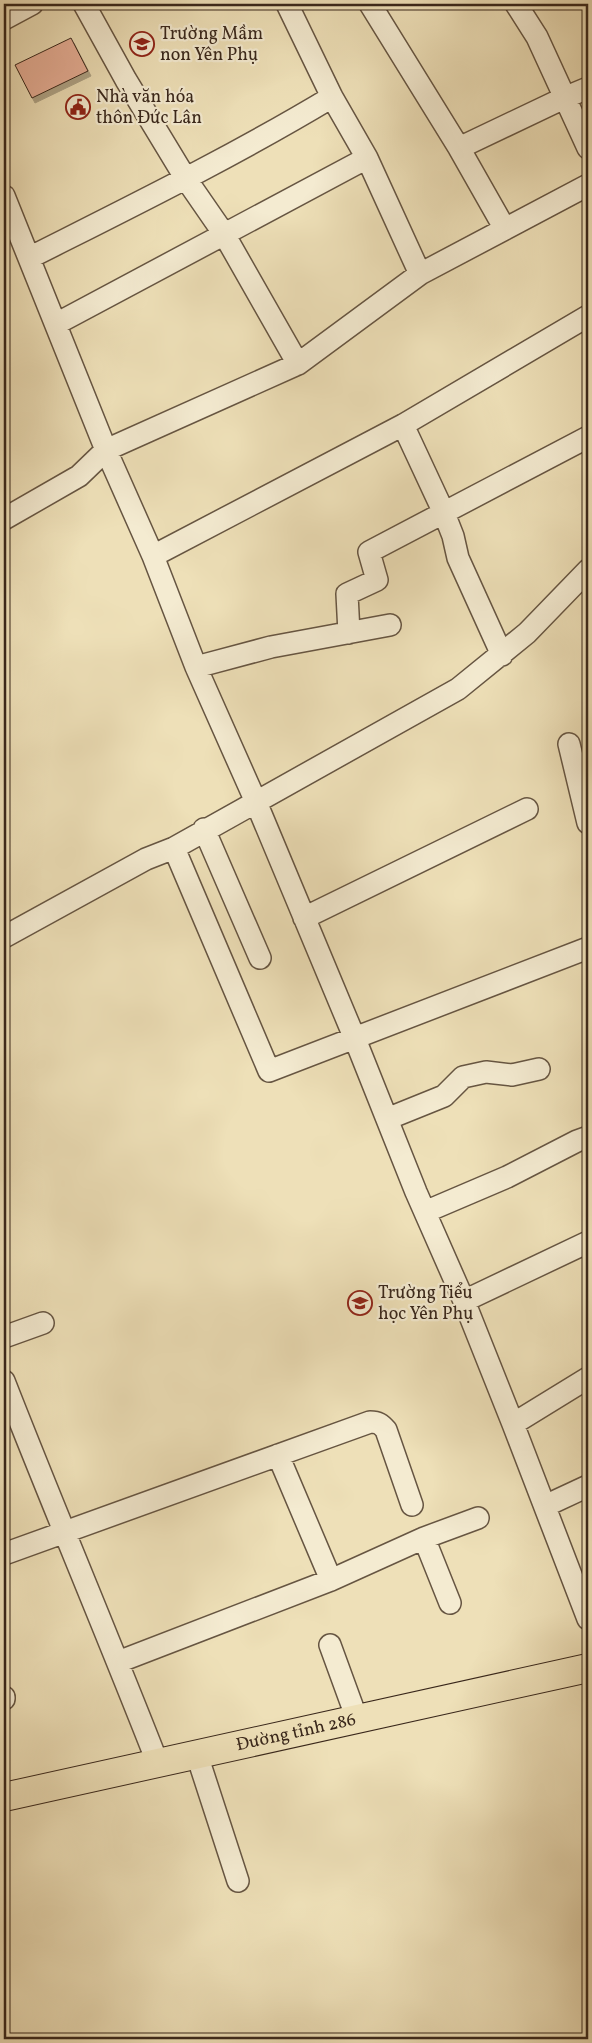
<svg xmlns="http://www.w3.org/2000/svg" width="592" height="2043" font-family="Vollkorn,serif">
<defs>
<filter id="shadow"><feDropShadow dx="3" dy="5" stdDeviation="0" flood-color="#0004"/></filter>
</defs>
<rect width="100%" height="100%" fill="#eee0b8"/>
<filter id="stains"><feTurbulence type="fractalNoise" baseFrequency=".004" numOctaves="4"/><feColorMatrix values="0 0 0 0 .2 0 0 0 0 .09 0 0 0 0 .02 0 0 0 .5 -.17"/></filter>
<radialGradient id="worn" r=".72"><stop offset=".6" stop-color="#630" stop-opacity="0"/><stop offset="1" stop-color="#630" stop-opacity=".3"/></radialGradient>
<path fill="#e7af97" stroke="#39271b" filter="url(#shadow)" d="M71 38 88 71 32 98 15 65Z"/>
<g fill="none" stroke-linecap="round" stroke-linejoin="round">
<defs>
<path id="minor" d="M84 4 126 80 186 179 224 234 298 364
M287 4 332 97 367 158 420 274
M370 4 459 148 505 229
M516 4 537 37 588 148
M4 19 32 4
M459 148 564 98 588 88
M4 196 106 450 153 556 196 667 256 802 355 1039 416 1192 464 1301 513 1424 588 1619
M29 258C132 206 234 156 332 97
M56 324 367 158
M403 425 444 513 453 536 458 558 502 655
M4 519 79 476 106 450 298 364 420 274 588 185
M153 556 403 425 588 316
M349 633 347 594 377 580 369 552 588 437
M196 667 271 647 390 625
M569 744 588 823
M204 829 260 958
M174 848 269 1071 588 948
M304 918 527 809
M4 937 146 859 174 848 458 689 527 633 588 570
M387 1119 444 1096 463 1077 486 1072 512 1075 539 1069
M425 1212 507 1177 577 1141 588 1137
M464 1301 588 1242
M4 1337 43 1323
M4 1381C54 1509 108 1636 158 1764
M513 1424 588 1378
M278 1455 331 1580
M545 1506 588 1486
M424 1538 450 1603
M4 1554 370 1422C378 1422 381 1424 386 1430L412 1505
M330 1645 357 1719
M118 1662 331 1580 424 1538 478 1518
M4 1697V1699
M197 1755 238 1881"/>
<g id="major">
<path id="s1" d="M4 1797 588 1668"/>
</g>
</defs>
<use href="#minor" stroke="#665542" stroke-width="24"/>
<use href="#major" stroke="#39271b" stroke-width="30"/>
<use href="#minor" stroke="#f4ebd1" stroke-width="21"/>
<use href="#major" stroke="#eee0b8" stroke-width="28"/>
</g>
<defs>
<symbol id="school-ring" viewBox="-11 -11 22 22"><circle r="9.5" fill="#f4ebd1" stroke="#8f2418" stroke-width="1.5"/><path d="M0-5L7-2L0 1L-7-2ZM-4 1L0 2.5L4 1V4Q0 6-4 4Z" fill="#8f2418"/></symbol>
<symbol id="civic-ring" viewBox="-11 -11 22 22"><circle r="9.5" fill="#f4ebd1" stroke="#8f2418" stroke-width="1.5"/><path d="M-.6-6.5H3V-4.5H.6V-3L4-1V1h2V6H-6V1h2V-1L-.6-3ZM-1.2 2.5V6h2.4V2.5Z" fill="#8f2418"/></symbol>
</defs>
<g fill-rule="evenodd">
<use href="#school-ring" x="128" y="30" width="28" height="28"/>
<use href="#civic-ring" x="64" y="93" width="28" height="28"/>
<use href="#school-ring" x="346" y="1289" width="28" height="28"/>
</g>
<g text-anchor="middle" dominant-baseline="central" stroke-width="4.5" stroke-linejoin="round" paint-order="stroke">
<g font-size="18" fill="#39271b" stroke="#f4ebd1" text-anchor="start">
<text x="160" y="34">Trường Mầm<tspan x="160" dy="21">non Yên Phụ</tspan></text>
<text x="96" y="97">Nhà văn hóa<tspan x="96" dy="21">thôn Đức Lân</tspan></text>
<text x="378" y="1293">Trường Tiểu<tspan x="378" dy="21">học Yên Phụ</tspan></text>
</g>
<g font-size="18" fill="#39271b" stroke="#f4ebd1">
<text stroke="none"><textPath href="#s1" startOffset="299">Đường tỉnh 286</textPath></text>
</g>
</g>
<rect width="592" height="2043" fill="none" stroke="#eee0b8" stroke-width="20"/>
<rect x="5" y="5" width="582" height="2033" fill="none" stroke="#39271b" stroke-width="2.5"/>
<rect x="10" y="10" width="572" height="2023" fill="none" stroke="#39271b"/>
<rect width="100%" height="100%" filter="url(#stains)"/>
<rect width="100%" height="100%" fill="url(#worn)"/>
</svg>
